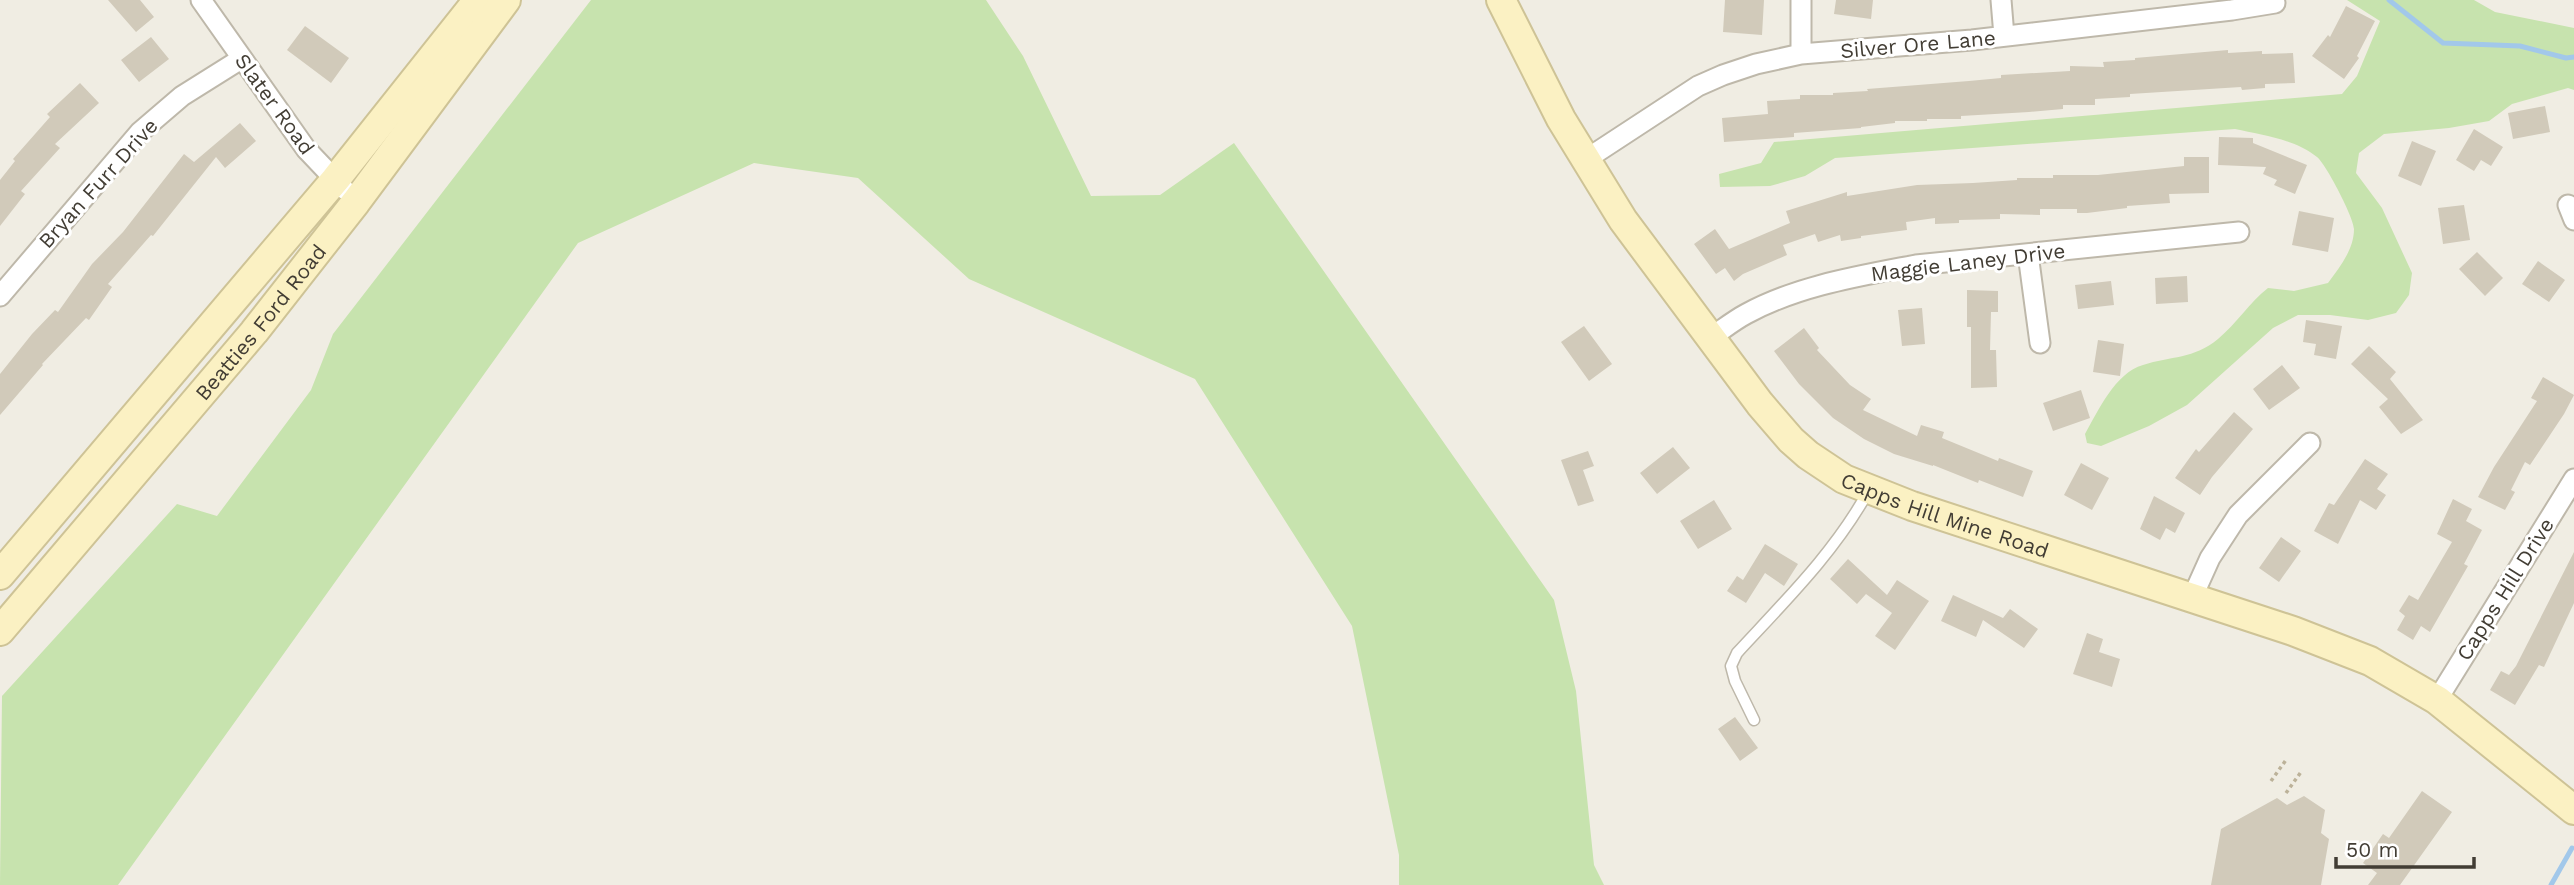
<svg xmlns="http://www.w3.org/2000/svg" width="2574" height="885" font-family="'Work Sans',sans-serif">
<rect width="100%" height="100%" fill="#f0ede3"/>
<path fill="#c7e3ae" d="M591 0H986L1023 56 1091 196 1160 195 1234 143 1554 600 1576 691 1594 865 1604 885H1399V855L1352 626 1195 379 969 279 858 178 754 163 578 243 118 885H0L2 696 177 504 217 516 311 390 333 334Z
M2347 0H2474L2495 12 2574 28V90L2568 88 2512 104 2489 121 2449 128 2384 134 2359 153 2356 173 2382 208 2412 273 2409 295 2396 313 2368 320 2330 315H2298L2273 328 2187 405 2149 426 2101 446 2087 443 2085 434C2098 411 2115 373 2143 365 2171 356 2194 359 2218 339 2237 323 2249 303 2268 288L2294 291 2328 283C2339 268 2354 250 2354 229 2354 218 2326 164 2317 157 2295 139 2262 135 2235 129L1835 158 1805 176 1770 186 1720 187 1719 174 1761 163 1774 142 2342 94 2357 76 2380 21Z"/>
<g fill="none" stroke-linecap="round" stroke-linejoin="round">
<path stroke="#a2c8ea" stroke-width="5" d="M2389 0 2443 43 2520 46 2566 58 2574 57
M2551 885 2572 848"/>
</g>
<path fill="#d1caba" d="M108 0H140L154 17 136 32Z
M1725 0H1764L1762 35 1723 32Z
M1836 0H1873L1871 19 1834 14Z
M2346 6 2375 21 2357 56 2359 58 2344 79 2312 56 2328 35 2330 37Z
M305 26 349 58 331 83 287 50Z
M151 37 169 59 139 82 121 60Z
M2228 50V53L2262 51V54L2293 53 2295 83 2265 84V88L2242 90 2241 87 2130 94V97L2095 99V105H2063V109L2029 112 1961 116V119H1927V121H1895V123L1861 127V128L1794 133V137L1724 142 1722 118 1768 114 1767 101 1800 99V95H1833V93L1868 91 1867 89 1969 81 2001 78V75L2070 71V66L2104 67 2103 62 2135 60V58Z
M80 83 99 103 55 144 60 148 21 191 25 194 0 226V180L15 161 13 159 50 117 47 114Z
M2545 106 2550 132 2513 139 2508 113Z
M240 123 256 141 225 168 216 157 153 236 151 235 108 284 112 287 89 320 86 318 42 364 43 365 0 415V374L32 334 55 310 58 312 92 264 123 232 184 154 194 162Z
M2474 129 2503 147 2491 166 2481 160 2474 171 2456 160Z
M2219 137 2253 138V143L2307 165 2295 194 2274 185 2277 180 2263 174 2266 167 2218 165Z
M2412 141 2436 151 2421 186 2398 176Z
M2184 157H2209V193L2169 194 2170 203 2127 206V208L2087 213H2077V209H2040V215L2000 214V219L1959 220V223L1935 224V218L1906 222 1907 230 1861 236V238L1841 241 1840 235 1818 242 1815 234 1783 245 1787 255 1743 274 1734 281 1725 268 1716 274 1694 244 1715 229 1729 249 1790 223 1786 211 1847 192V196L1917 185 1973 183 2017 180V178H2053V175H2098L2184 166Z
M2464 205 2470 240 2443 244 2438 208Z
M2299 211 2334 218 2328 252 2292 245Z
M2477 252 2503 278 2485 296 2459 269Z
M2538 261 2565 280 2549 302 2522 284Z
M2187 276 2188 302 2156 304 2155 278Z
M2111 281 2114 305 2078 309 2075 285Z
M1967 290 1998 291V312H1991L1990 350H1996L1997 387 1971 388V327H1967Z
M1922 308 1925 344 1902 346 1898 310Z
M2306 320 2342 326 2336 359 2314 355 2316 344 2303 342Z
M1584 326 1612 364 1589 381 1561 342Z
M1804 328 1819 348 1817 350 1850 385 1871 399 1863 410 1917 436 1921 425 1944 432 1942 438 1998 461 1999 458 2033 471 2023 497 1979 480 1978 483 1933 465V466L1894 454 1864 439 1833 418 1799 384 1774 351Z
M2098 340 2124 344 2120 376 2093 372Z
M2369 346 2396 372 2390 379 2423 420 2401 434 2379 407 2388 399 2351 364Z
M2282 365 2300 388 2269 410 2253 389Z
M2543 377 2574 395 2564 414 2530 465 2525 462 2511 490 2515 492 2505 510 2478 497 2494 467 2537 401 2531 398Z
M2081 390 2090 418 2053 431 2043 403Z
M2234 412 2253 429 2212 477 2200 495 2175 478 2196 449 2199 452Z
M1673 447 1690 468 1657 494 1640 473Z
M1588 451 1594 466 1583 470 1594 501 1578 506 1561 460Z
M2365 459 2388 474 2377 489 2386 495 2376 510 2360 500 2338 544 2314 531 2329 503 2334 505Z
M2081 463 2109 478 2092 510 2064 495Z
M2154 496 2185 513 2175 533 2166 528 2160 540 2140 529Z
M2453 499 2472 509 2466 521 2482 530 2464 564 2468 566 2430 632 2421 626 2413 640 2397 630 2405 616 2399 611 2409 595 2418 600 2452 542 2437 534Z
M1714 500 1732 529 1698 549 1680 521Z
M2281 537 2301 551 2279 582 2259 568Z
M1765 544 1798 564 1784 586 1765 573 1746 603 1727 591 1737 576 1743 580Z
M2574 552V603L2544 667 2539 665 2515 705 2490 690 2501 671 2509 675 2516 666Z
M1848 559 1887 595 1897 580 1929 601 1895 650 1875 636 1892 613 1866 594 1857 604 1830 579Z
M1953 595 2003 618 2010 609 2038 629 2024 648 1983 620 1976 637 1941 621Z
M2087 633 2103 639 2099 652 2120 659 2112 687 2073 674Z
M1735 717 1758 748 1740 761 1718 729Z
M2422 791 2452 812 2400 885H2368L2377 873 2363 863 2383 834 2389 838Z
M2304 796 2325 810 2321 833 2329 839 2321 885H2211L2221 829 2277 798 2287 805Z"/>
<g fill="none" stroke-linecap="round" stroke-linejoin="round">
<defs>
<path id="lane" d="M1754 720 1735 681 1731 666 1737 653C1785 601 1835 552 1869 490"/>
<path id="street" d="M201 0 306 149 344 189
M1801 0V54
M2001 0 2004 36
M1585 160 1698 86 1723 75 1756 64 1801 54 1972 40 2232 10 2275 3
M2568 205 2574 220
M2028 254 2040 343
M0 296 140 132 182 96 241 59
M1710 338C1722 330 1733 321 1746 314 1797 286 1859 276 1916 265L2239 232
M2192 598 2210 558 2238 515 2310 443
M2437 700 2574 479"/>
<g id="secondary">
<path id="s1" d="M1501 0 1561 119 1623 220 1760 404 1791 440 1808 455 1844 479 1912 506 2293 631 2370 661 2437 700 2574 810"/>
<path d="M0 575 335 180 478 0"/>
<path id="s2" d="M0 631 254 332 356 202 506 0"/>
</g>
</defs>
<use href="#lane" stroke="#beb8aa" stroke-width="13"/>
<use href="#street" stroke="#beb8aa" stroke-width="23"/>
<use href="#secondary" stroke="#cec396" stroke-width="32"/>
<path stroke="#bcb299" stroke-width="3.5" stroke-dasharray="3.5 3.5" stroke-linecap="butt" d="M2271 781 2286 760
M2286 793 2301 772"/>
<use href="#lane" stroke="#fff" stroke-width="10"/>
<use href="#street" stroke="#fff" stroke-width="19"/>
<use href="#secondary" stroke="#fbf1c3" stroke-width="28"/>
</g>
<g text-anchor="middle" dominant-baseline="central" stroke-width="6" stroke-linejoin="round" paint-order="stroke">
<g font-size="21" fill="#423d34" stroke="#fff">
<text transform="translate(1918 44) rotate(-5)">Silver Ore Lane</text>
<text transform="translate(275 104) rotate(54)">Slater Road</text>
<text transform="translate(98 183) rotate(-48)">Bryan Furr Drive</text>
<text transform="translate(1968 262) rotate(-7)">Maggie Laney Drive</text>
<text stroke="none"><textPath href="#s2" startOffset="404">Beatties Ford Road</textPath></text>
<text stroke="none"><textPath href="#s1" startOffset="702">Capps Hill Mine Road</textPath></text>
<text transform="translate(2505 589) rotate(-58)">Capps Hill Drive</text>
</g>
</g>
<path d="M2336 857v10h138v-10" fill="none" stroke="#423d34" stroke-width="3.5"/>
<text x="2346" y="857" font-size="21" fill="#423d34" stroke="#ffffff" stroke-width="5" paint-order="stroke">50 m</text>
</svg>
